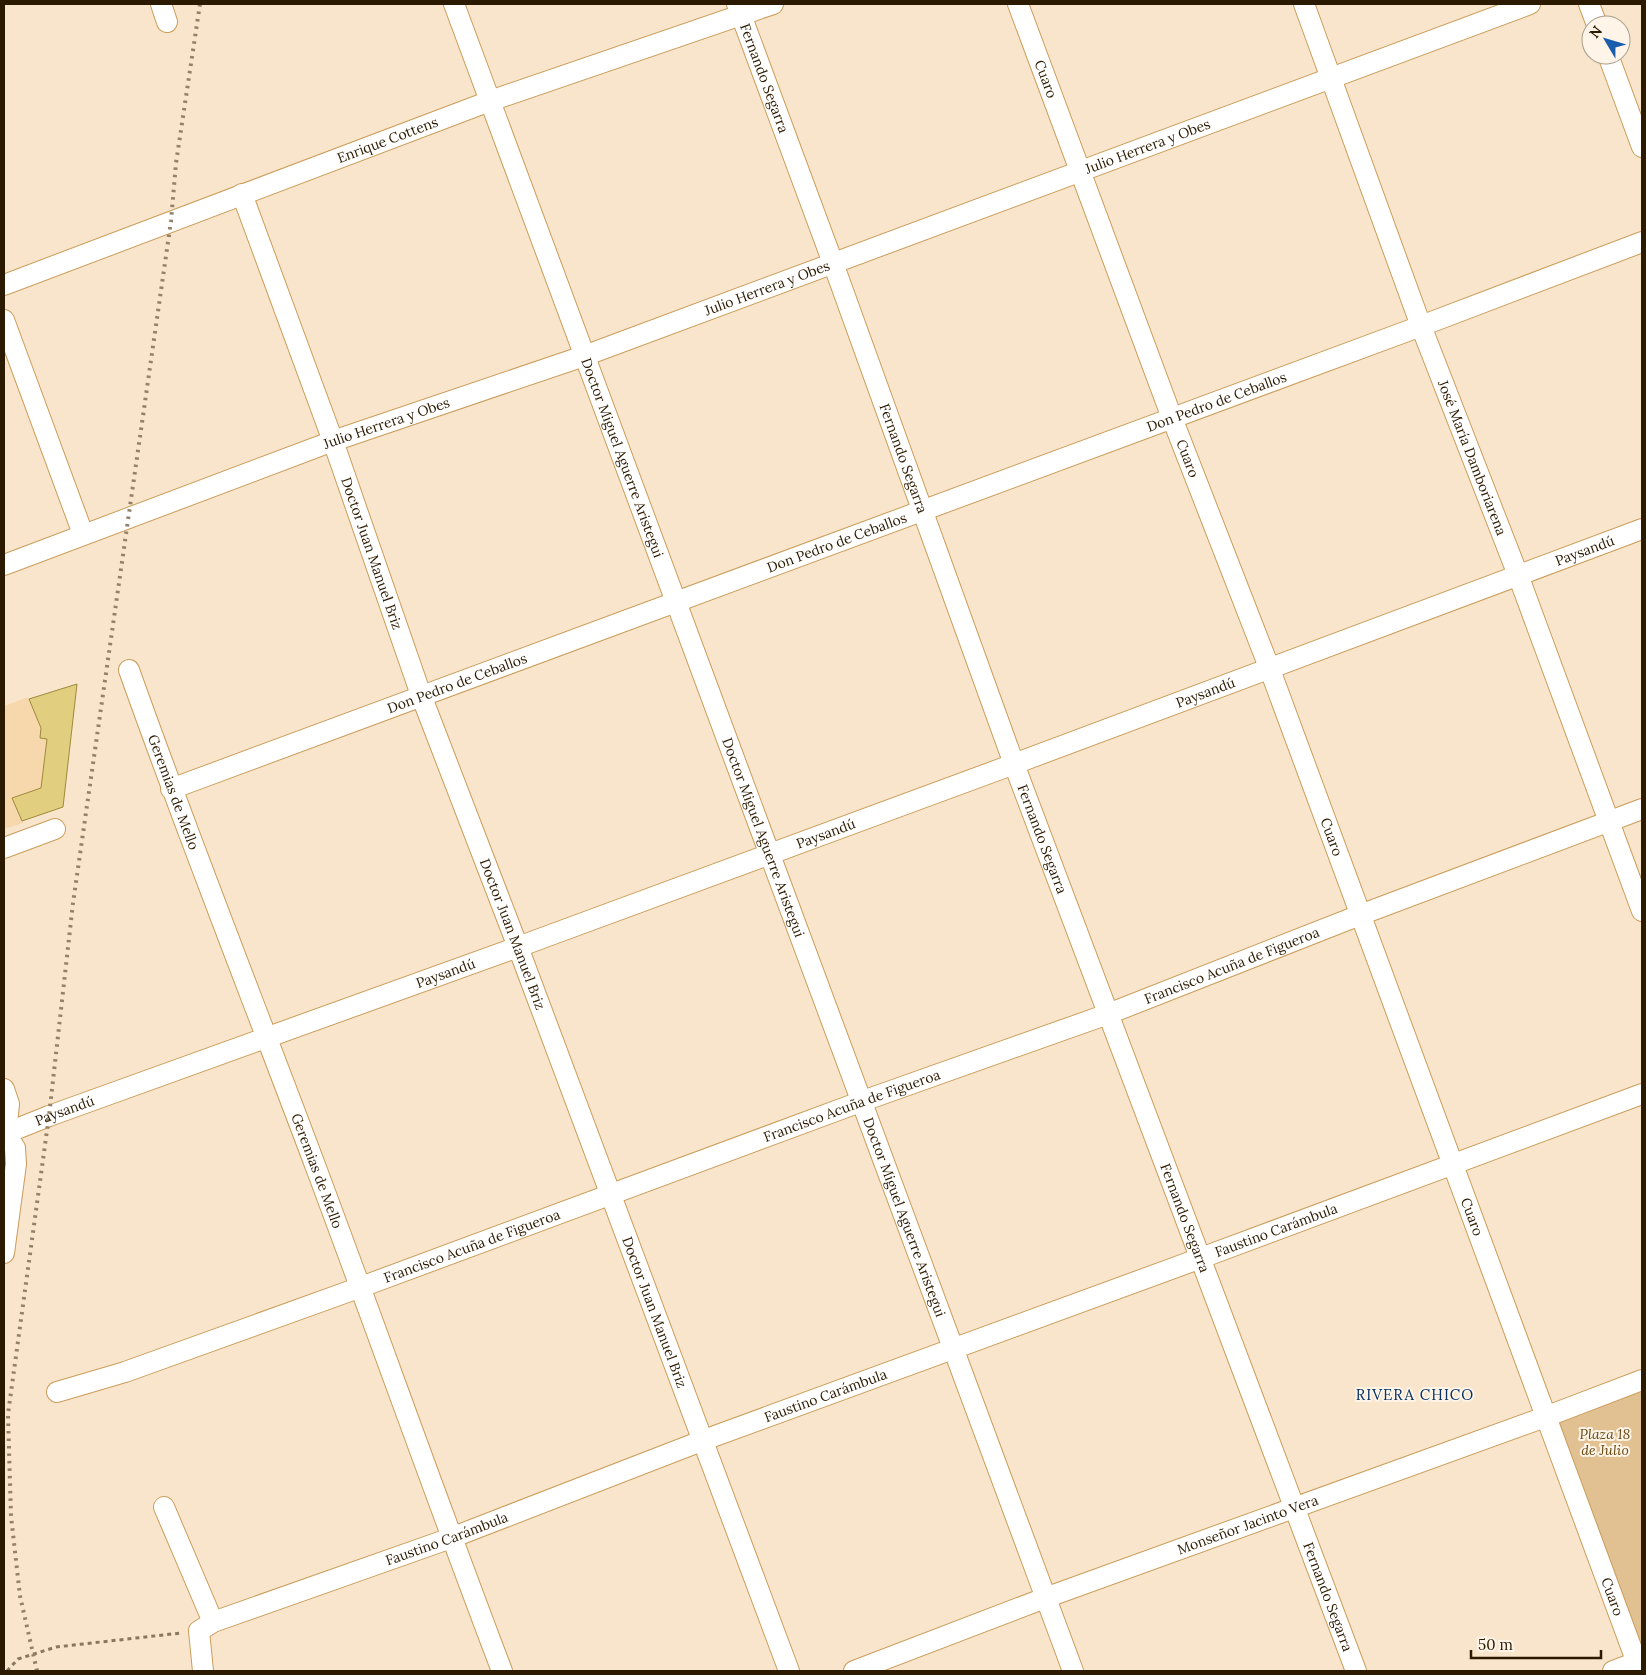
<svg xmlns="http://www.w3.org/2000/svg" width="1646" height="1675" font-family="Lora,serif">
<rect width="100%" height="100%" fill="#f8e5cb"/>
<path fill="#f7d8ad" d="M77 684 63 807 22 821 23 823 4 829V706L28 697 30 699Z"/>
<path fill="#e1c092" d="M1642 1388V1646L1640 1647 1558 1419Z"/>
<path fill="#e2ce7f" stroke="#9e8a3c" d="M77 684 63 807 22 821 12 798 41 788 47 739 40 738 41 728 29 699Z"/>
<g fill="none" stroke-linecap="round" stroke-linejoin="round">
<defs>
<g id="minor">
<path d="M161 4 167 22"/>
<path id="s1" d="M454 4 1073 1671"/>
<path id="s2" d="M737 4 833 263 1014 764 1356 1671"/>
<path id="s3" d="M1018 4 1172 418 1269 667 1640 1671"/>
<path id="s4" d="M1304 4 1421 326 1518 575 1642 911"/>
<path d="M1589 4 1597 25"/>
<path d="M1608 55 1642 147"/>
<path id="s5" d="M242 194 333 441 421 695 518 947 789 1671"/>
<path id="s6" d="M4 285 490 101 773 4"/>
<path d="M4 320 83 534"/>
<path id="s7" d="M4 565 333 441 584 356 1530 4"/>
<path id="s8" d="M129 670C189 839 255 1005 318 1173 380 1339 439 1506 502 1671"/>
<path id="s9" d="M171 789 1421 326 1642 242"/>
<path d="M4 848 55 829"/>
<path d="M4 1089 9 1104 6 1133"/>
<path d="M4 1131 15 1148 16 1164 4 1253"/>
<path id="s10" d="M4 1134 49 1116 518 947 1014 764 1642 529"/>
<path id="s11" d="M57 1392 125 1372 361 1287 860 1102 1108 1014 1360 915 1642 809"/>
<path d="M164 1507 213 1622"/>
<path id="s12" d="M203 1671 199 1631 213 1622 451 1538 704 1440 1201 1258 1642 1094"/>
<path id="s13" d="M854 1671 1045 1598 1545 1417 1642 1380"/>
<path d="M1613 1671 1642 1660"/>
</g>
</defs>
<use href="#minor" stroke="#cb9d5a" stroke-width="22"/>
<path stroke="#89775d" stroke-width="3" stroke-dasharray="4 4" stroke-linecap="butt" d="M7 1671 18 1659 56 1647 181 1633"/>
<use href="#minor" stroke="#fff" stroke-width="20"/>
<path stroke="#948167" stroke-width="4" stroke-dasharray="2.5 5" stroke-linecap="butt" d="M37 1671 20 1596 11 1516 8 1414 49 1116 73 903 171 221 176 163 200 4"/>
</g>
<g text-anchor="middle" dominant-baseline="central" stroke-width="4" stroke-linejoin="round" paint-order="stroke">
<g font-size="14" fill="#2c1a00" stroke="#fef4e7">
<text stroke="none"><textPath href="#s2" startOffset="79">Fernando Segarra</textPath></text>
<text stroke="none"><textPath href="#s3" startOffset="80">Cuaro</textPath></text>
<text stroke="none"><textPath href="#s6" startOffset="410">Enrique Cottens</textPath></text>
<text stroke="none"><textPath href="#s7" startOffset="1218">Julio Herrera y Obes</textPath></text>
<text stroke="none"><textPath href="#s7" startOffset="812">Julio Herrera y Obes</textPath></text>
<text stroke="none"><textPath href="#s9" startOffset="1115">Don Pedro de Ceballos</textPath></text>
<text stroke="none"><textPath href="#s7" startOffset="408">Julio Herrera y Obes</textPath></text>
<text stroke="none"><textPath href="#s1" startOffset="484">Doctor Miguel Aguerre Aristegui</textPath></text>
<text stroke="none"><textPath href="#s2" startOffset="484">Fernando Segarra</textPath></text>
<text stroke="none"><textPath href="#s3" startOffset="485">Cuaro</textPath></text>
<text stroke="none"><textPath href="#s4" startOffset="484">José María Damboriarena</textPath></text>
<text stroke="none"><textPath href="#s9" startOffset="710">Don Pedro de Ceballos</textPath></text>
<text stroke="none"><textPath href="#s10" startOffset="1685">Paysandú</textPath></text>
<text stroke="none"><textPath href="#s5" startOffset="382">Doctor Juan Manuel Briz</textPath></text>
<text stroke="none"><textPath href="#s9" startOffset="305">Don Pedro de Ceballos</textPath></text>
<text stroke="none"><textPath href="#s10" startOffset="1280">Paysandú</textPath></text>
<text stroke="none"><textPath href="#s8" startOffset="130">Geremias de Mello</textPath></text>
<text stroke="none"><textPath href="#s10" startOffset="875">Paysandú</textPath></text>
<text stroke="none"><textPath href="#s3" startOffset="890">Cuaro</textPath></text>
<text stroke="none"><textPath href="#s1" startOffset="889">Doctor Miguel Aguerre Aristegui</textPath></text>
<text stroke="none"><textPath href="#s2" startOffset="889">Fernando Segarra</textPath></text>
<text stroke="none"><textPath href="#s5" startOffset="788">Doctor Juan Manuel Briz</textPath></text>
<text stroke="none"><textPath href="#s11" startOffset="1250">Francisco Acuña de Figueroa</textPath></text>
<text stroke="none"><textPath href="#s10" startOffset="470">Paysandú</textPath></text>
<text stroke="none"><textPath href="#s11" startOffset="845">Francisco Acuña de Figueroa</textPath></text>
<text stroke="none"><textPath href="#s10" startOffset="65">Paysandú</textPath></text>
<text stroke="none"><textPath href="#s8" startOffset="535">Geremias de Mello</textPath></text>
<text stroke="none"><textPath href="#s3" startOffset="1295">Cuaro</textPath></text>
<text stroke="none"><textPath href="#s1" startOffset="1294">Doctor Miguel Aguerre Aristegui</textPath></text>
<text stroke="none"><textPath href="#s2" startOffset="1294">Fernando Segarra</textPath></text>
<text stroke="none"><textPath href="#s12" startOffset="1190">Faustino Carámbula</textPath></text>
<text stroke="none"><textPath href="#s11" startOffset="440">Francisco Acuña de Figueroa</textPath></text>
<text stroke="none"><textPath href="#s5" startOffset="1192">Doctor Juan Manuel Briz</textPath></text>
<text stroke="none"><textPath href="#s12" startOffset="710">Faustino Carámbula</textPath></text>
<text stroke="none"><textPath href="#s13" startOffset="420">Monseñor Jacinto Vera</textPath></text>
<text stroke="none"><textPath href="#s12" startOffset="305">Faustino Carámbula</textPath></text>
<text stroke="none"><textPath href="#s3" startOffset="1700">Cuaro</textPath></text>
<text stroke="none"><textPath href="#s2" startOffset="1699">Fernando Segarra</textPath></text>
</g>
<g font-size="14" font-style="italic" fill="#684811" stroke="#fef4e7">
<text x="1605" y="1434">Plaza 18<tspan x="1605" dy="16">de Julio</tspan></text>
</g>
<g font-size="15" letter-spacing="1" fill="#073265" stroke="#fef4e7">
<text x="1415" y="1394">RIVERA CHICO</text>
</g>
</g>
<rect width="1646" height="1675" fill="none" stroke="#2c1a00" stroke-width="10"/>
<g transform="translate(1606 40) rotate(308)"><circle r="24" fill="#fef4e7" stroke="#aa9d8b"/>
<path d="M0-4L9 19L0 12L-9 19Z" fill="#195dad"/>
<text y="-8" font-size="14" font-weight="bold" text-anchor="middle" fill="#2c1a00">N</text>
</g>
<path d="M1471 1650v8h130v-8" fill="none" stroke="#2c1a00" stroke-width="2.5"/>
<text x="1478" y="1650" font-size="15" fill="#2c1a00" stroke="#fef4e7" stroke-width="4" paint-order="stroke">50 m</text>
</svg>
